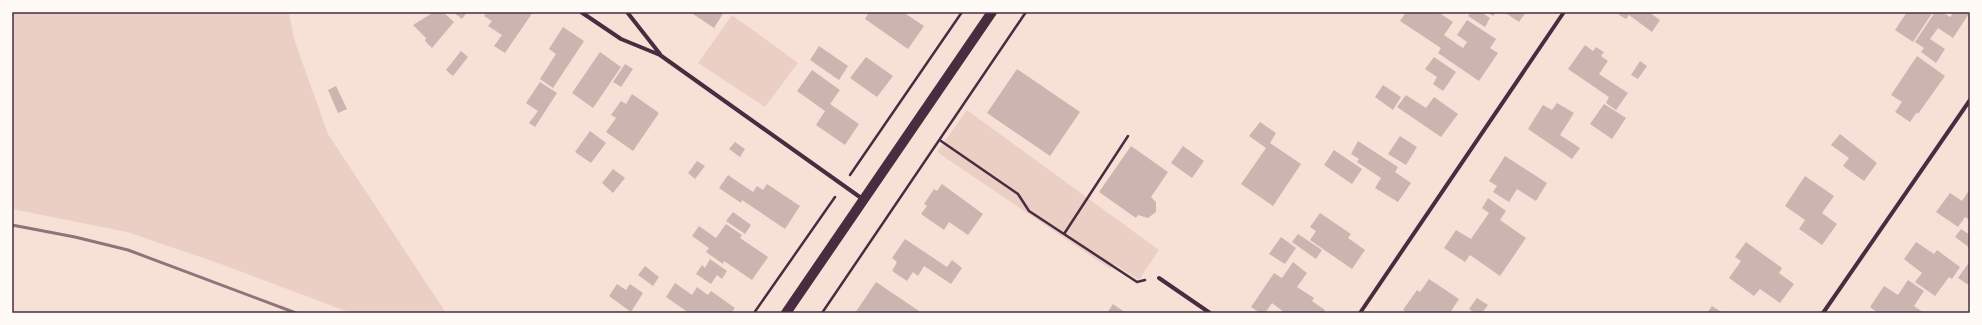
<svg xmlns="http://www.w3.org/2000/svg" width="1982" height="325" font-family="Figtree,sans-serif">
<rect width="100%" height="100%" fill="#f7e1d7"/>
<path fill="#ebcfc5" d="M12 12H289L294 39 328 134 446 313H351L218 263 127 232 12 209Z
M732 15 798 63 765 107 698 63Z
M967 110 1159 250 1139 280 1114 264 1110 269 937 152Z"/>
<path fill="#ccb4b1" d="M434 12H443L454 22 432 48 425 41 426 38 413 25Z
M453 12H467L462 19Z
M487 12H533L505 53 494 46 502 35 488 26 492 21 484 16Z
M690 12H724L714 28Z
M869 12H903L924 26 908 49 865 19Z
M1406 12H1438L1453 22 1444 35 1463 48 1467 42 1457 35 1467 20 1496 39 1490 48 1498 53 1479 81 1438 53 1441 48 1400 21Z
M1471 12H1481L1490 18 1485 27 1468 16Z
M1487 12H1496L1493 16Z
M1504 12H1526L1519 22Z
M1621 12H1649L1660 20 1652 32 1629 15 1626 19 1619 15Z
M1907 12H1933L1913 42 1895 30Z
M1935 12H1942L1950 17 1954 12H1970L1953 38 1938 28 1930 39 1945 49 1936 63 1921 52 1924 48 1915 42Z
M563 27 584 41 553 88 540 79 556 54 549 49Z
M1585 45 1593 51 1596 47 1604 52 1601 56 1608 61 1599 74 1628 93 1616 110 1606 103 1609 97 1568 69Z
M819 46 848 66 839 80 810 60Z
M461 51 468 57 453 76 446 70Z
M600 52 621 67 593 108 572 93Z
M1917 56 1945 76 1918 114 1917 112 1910 122 1895 112 1902 102 1891 95Z
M866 57 893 76 877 97 850 78Z
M1434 57 1456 72 1443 91 1433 84 1437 77 1425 69Z
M1640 61 1647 66 1638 79 1631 75Z
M625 64 633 69 621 87 613 82Z
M1017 69 1080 112 1050 156 987 113Z
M812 70 840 90 830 104 859 124 845 145 816 125 825 111 797 91Z
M540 82 557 93 535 127 529 123 538 111 526 103Z
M1383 85 1401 97 1393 110 1375 97Z
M336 86 347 109 338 113 328 90Z
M632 94 659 113 633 151 606 132 616 118 611 115 621 101 626 104Z
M1406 95 1426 108 1434 97 1458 114 1441 137 1397 107Z
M1557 103 1574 113 1560 135 1580 148 1572 159 1528 129 1543 105 1552 110Z
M1604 104 1626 118 1612 139 1590 124Z
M1260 122 1276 133 1270 143 1301 164 1273 206 1241 184 1266 148 1249 136Z
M590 131 606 143 591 163 575 152Z
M1840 134 1877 163 1864 181 1843 166 1849 158 1831 145Z
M1400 136 1417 147 1406 165 1388 154Z
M1358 141 1398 167 1395 172 1411 183 1398 202 1375 188 1381 178 1357 162 1359 159 1351 154Z
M735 142 745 149 740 157 729 149Z
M1131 146 1168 172 1151 197 1156 202V212L1148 218 1138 215 1136 218 1099 192Z
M1183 146 1204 161 1192 178 1171 163Z
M1334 150 1362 169 1352 184 1324 165Z
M1505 156 1547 183 1536 201 1517 189 1509 202 1493 192 1497 186 1489 181Z
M697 161 705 166 695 179 688 173Z
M613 169 625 178 613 193 602 183Z
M728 175 753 192 757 186 763 190 767 184 800 206 785 229 742 200 741 203 719 188Z
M1805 176 1834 196 1822 213 1837 224 1822 245 1799 229 1805 220 1785 206Z
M942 184 983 214 968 235 949 222 944 230 921 214 927 206 924 204 934 189 937 191Z
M1970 189V220L1965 217 1958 227 1936 212 1950 193 1962 201Z
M1488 198 1506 211 1500 220 1526 238 1500 276 1470 255 1465 262 1444 248 1456 230 1471 239 1489 213 1482 208Z
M733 212 751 225 745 234 726 221Z
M1320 213 1351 234 1348 238 1365 250 1352 269 1310 240 1316 231 1310 227Z
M726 224 742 235 740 238 768 257 752 280 724 261 723 264 706 252 709 248 692 236 699 226 716 238Z
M1961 229 1970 235V248L1955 237Z
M1298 234 1322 250 1316 259 1292 242Z
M1281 237 1296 248 1285 264 1269 254Z
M905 239 947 267 952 260 962 268 951 284 924 266 918 276 913 272 907 281 892 271 897 262 892 258Z
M1746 242 1782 268 1779 273 1794 284 1780 303 1760 289 1754 296 1729 278 1741 261 1735 257Z
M1916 242 1934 254 1937 250 1960 267 1952 279 1949 277 1935 296 1915 282 1922 273 1904 259Z
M710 259 727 271 722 279 717 275 711 284 696 274 702 265 705 268Z
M1970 261V286L1958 278Z
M1293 262 1307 273 1297 287 1314 298 1312 301 1325 310 1323 313H1285L1272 303 1265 313H1260L1251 307 1274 273 1282 278Z
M645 266 659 277 653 286 638 275Z
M1429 279 1459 299 1450 313H1408L1403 310 1417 290 1420 292Z
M1908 280 1924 291 1914 306 1924 313H1878L1870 307 1884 286 1898 295Z
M876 282 922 313H855Z
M675 283 692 295 697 287 708 295 711 291 735 308 731 313H689L666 297Z
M617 284 626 290 630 284 643 293 631 312 609 296Z
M1477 298 1488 305 1482 313H1475L1469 309Z
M1113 304 1126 313H1107Z
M1712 306 1723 313H1707Z"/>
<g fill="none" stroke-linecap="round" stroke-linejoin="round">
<path stroke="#4a2c40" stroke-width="2.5" d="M941 141 1018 194 1029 211 1137 282 1145 280
M850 175 962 12
M1064 234 1128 136
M754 313 835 197
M822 313 1026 12"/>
<path stroke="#4a2c40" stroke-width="4" d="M581 12 621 39 660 55 864 200
M627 12 660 54
M1159 278 1210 313
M1360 313 1564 12
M1823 313 1970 100"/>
<path stroke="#4a2c40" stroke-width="10" d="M786 313 992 12"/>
<path stroke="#8f747c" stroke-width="3" d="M12 225 75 237 128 250 296 313"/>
</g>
<rect width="1982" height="325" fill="none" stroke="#fffaf5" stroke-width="26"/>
<rect x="13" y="13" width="1956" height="299" fill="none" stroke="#4a2c40" stroke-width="1.5"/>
</svg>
